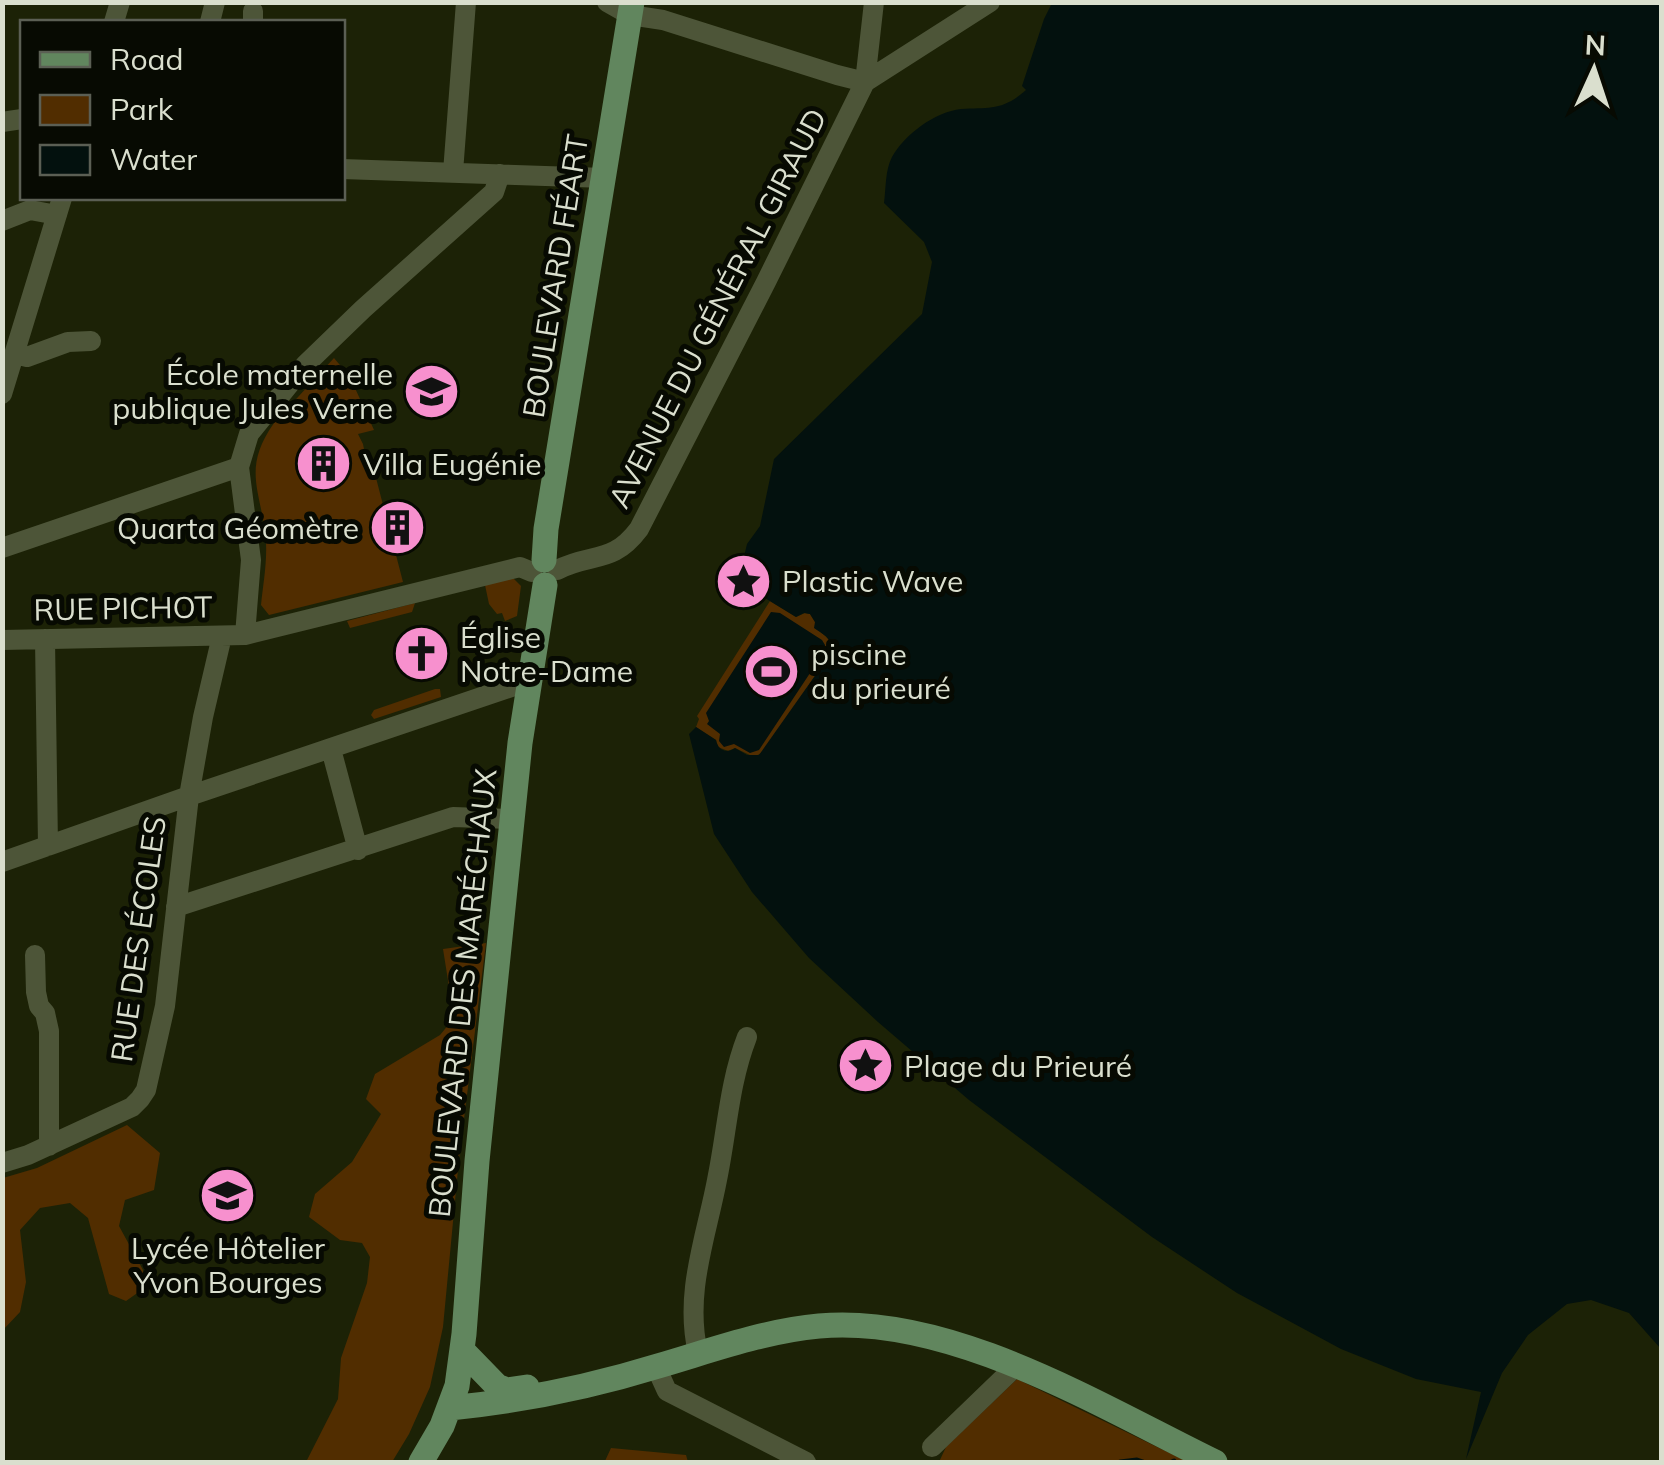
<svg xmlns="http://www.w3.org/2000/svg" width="1664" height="1465" font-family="Mulish,sans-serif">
<rect width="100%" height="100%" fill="#1c2206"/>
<path fill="#512d00" d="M334 358 350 377 374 430 358 434 363 444 369 475 375 474 403 582 269 615 261 605C263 585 267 564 266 543 263 493 240 471 274 423Z
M513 578 521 586 517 616 505 621 502 613 497 614 489 604 485 585Z
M770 601 796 617 805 613 810 614 815 622V628C824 635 833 639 831 653L763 752 754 757 735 748 728 751 718 747 716 740 696 727 699 719 697 716Z
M415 603 412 612 350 628 347 621Z
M435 689H440L441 697 374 719 371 715 374 710Z
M486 943 459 1159 443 1327 430 1387 409 1434 392 1462H306L338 1399 341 1358 367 1283 370 1257 362 1243 340 1240 309 1217 315 1194 352 1162 381 1114 366 1099 375 1074 440 1035 454 1018 443 949Z
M127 1125 160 1153 154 1190 125 1200 119 1226 143 1270V1289L126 1301 109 1294 88 1218 70 1203 40 1208 20 1230 26 1282 20 1312 3 1330V1178L37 1168Z
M1017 1379 1188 1462H939L946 1447Z
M611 1448 686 1455 688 1462 605 1461Z"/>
<path fill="#03110e" d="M1052 3H1661V1349L1629 1313 1591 1300 1567 1304 1528 1335 1502 1373 1466 1459 1481 1392 1416 1379 1341 1349 1237 1293 1152 1237 969 1100 878 1022 809 958 752 892 714 834 689 734 696 727 716 740C718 750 726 754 735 748L747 755H759L831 653C834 639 824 635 814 628L815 622 810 614 804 613 796 617 752 590 744 578 742 565 747 544 760 526 774 459 922 314 932 262 924 242 884 203C886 189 885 170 892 157 905 134 935 112 961 109 990 107 1002 111 1026 90L1022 86 1044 19Z
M771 612 780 613 822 640 825 645 824 652 759 750 750 753 734 744 724 747 719 741 720 734 707 724 709 721 706 713Z"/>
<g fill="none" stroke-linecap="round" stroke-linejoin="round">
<path stroke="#03110e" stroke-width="5" d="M1120 1462 1137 1460 1143 1462
M1172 1462 1174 1461"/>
<path stroke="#4d5538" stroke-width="20" d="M607 2 630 15 663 20 837 75 865 82
M114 22 120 2
M210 22 215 2
M253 22V11
M865 82 990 2
M2 122 22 119
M342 169 605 178
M453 172 466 2
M2 221 30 210 57 215
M15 354 27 357 68 342 91 341
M2 394 62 198
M2 548 239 467
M557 570C592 552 612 565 639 529L766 282 865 82 874 2
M245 635 251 560 239 467 249 434 305 365 363 309 494 192 500 174
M45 639 48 846
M2 640 245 635 520 567 532 572
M331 749 358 850
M2 862 189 796 529 681
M176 907 453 817 513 819
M35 955 36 992 39 1006 45 1013 49 1031V1146
M2 1163 28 1155 132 1107 140 1099 146 1090 165 1006 189 796 203 717 222 636
M698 1353C684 1293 706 1238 717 1180 727 1132 729 1083 747 1037
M656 1367 667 1391 806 1462
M932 1447 1017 1365"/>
<path stroke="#61865e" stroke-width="25" d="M544 560 546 529 632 2
M462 1350 497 1386 507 1390 527 1387
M450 1408C520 1401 590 1387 658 1366 710 1351 764 1331 819 1326 951 1314 1100 1406 1215 1462
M421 1462 442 1426 457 1386 464 1334 477 1161 520 743 545 585"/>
</g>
<defs>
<symbol id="school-disc" viewBox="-11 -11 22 22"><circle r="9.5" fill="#f790ce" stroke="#070a02"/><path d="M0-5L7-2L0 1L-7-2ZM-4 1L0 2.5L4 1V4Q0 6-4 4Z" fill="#111"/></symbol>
<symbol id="building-disc" viewBox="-11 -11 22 22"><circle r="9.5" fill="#f790ce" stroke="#070a02"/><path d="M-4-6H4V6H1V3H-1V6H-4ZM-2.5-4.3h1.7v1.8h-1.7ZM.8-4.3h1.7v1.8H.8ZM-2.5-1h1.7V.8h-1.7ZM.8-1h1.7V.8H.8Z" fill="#111"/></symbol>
<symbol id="sight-disc" viewBox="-11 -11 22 22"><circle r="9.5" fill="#f790ce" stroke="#070a02"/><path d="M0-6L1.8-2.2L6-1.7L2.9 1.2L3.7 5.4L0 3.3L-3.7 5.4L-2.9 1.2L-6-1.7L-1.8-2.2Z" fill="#111"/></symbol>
<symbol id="church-disc" viewBox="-11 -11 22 22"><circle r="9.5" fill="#f790ce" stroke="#070a02"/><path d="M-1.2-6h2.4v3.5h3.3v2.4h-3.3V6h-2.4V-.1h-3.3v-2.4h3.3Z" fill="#111"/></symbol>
<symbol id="stadium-disc" viewBox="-11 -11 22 22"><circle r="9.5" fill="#f790ce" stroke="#070a02"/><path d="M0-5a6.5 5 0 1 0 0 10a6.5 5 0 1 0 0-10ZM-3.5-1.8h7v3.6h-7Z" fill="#111"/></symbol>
</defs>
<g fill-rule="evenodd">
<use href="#school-disc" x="400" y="360" width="63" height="63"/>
<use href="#building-disc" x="292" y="432" width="63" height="63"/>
<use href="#building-disc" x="366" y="496" width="63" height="63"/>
<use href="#sight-disc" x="712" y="550" width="63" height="63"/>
<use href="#church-disc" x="390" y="622" width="63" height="63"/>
<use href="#stadium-disc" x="740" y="640" width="63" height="63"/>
<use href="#sight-disc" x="834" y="1034" width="63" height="63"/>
<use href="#school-disc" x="196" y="1164" width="63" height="63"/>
</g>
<g text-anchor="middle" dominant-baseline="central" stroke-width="10" stroke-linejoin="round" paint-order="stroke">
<g font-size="30" fill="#dadfce" stroke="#070a02">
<text transform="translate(555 276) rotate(-81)">BOULEVARD FÉART</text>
<text transform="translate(717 308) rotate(-63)">AVENUE DU GÉNÉRAL GIRAUD</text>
<text transform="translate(123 608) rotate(-1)">RUE PICHOT</text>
<text transform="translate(138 939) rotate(-82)">RUE DES ÉCOLES</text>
<text transform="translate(462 993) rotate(-84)">BOULEVARD DES MARÉCHAUX</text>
</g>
<g font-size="30" fill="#dadfce" stroke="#070a02" text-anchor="start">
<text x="393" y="374" text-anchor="end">École maternelle<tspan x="393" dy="34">publique Jules Verne</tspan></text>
<text x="363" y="464">Villa Eugénie</text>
<text x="359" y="528" text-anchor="end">Quarta Géomètre</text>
<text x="782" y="581">Plastic Wave</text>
<text x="460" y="637">Église<tspan x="460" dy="34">Notre-Dame</tspan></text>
<text x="811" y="654">piscine<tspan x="811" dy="34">du prieuré</tspan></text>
<text x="904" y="1066">Plage du Prieuré</text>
<text x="228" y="1248" text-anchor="middle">Lycée Hôtelier<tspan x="228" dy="34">Yvon Bourges</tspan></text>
</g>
</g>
<rect width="1664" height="1465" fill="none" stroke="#dadfce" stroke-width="10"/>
<rect x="20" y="20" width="325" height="180" fill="#070a02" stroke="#5b5f54" stroke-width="2.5"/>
<rect x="40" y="52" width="50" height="15" fill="#61865e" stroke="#5b5f54" stroke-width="2.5"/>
<text x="110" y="70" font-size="30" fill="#dadfce">Road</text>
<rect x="40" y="95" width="50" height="30" fill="#512d00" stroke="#5b5f54" stroke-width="2.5"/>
<text x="110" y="120" font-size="30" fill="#dadfce">Park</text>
<rect x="40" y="145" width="50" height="30" fill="#03110e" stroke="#5b5f54" stroke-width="2.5"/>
<text x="110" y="170" font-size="30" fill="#dadfce">Water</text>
<g transform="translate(1594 70) rotate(3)" stroke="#070a02" stroke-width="8" paint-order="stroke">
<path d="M0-8L18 38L0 25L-18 38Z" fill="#dadfce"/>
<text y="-15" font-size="28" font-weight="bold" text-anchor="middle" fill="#dadfce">N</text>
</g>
</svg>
